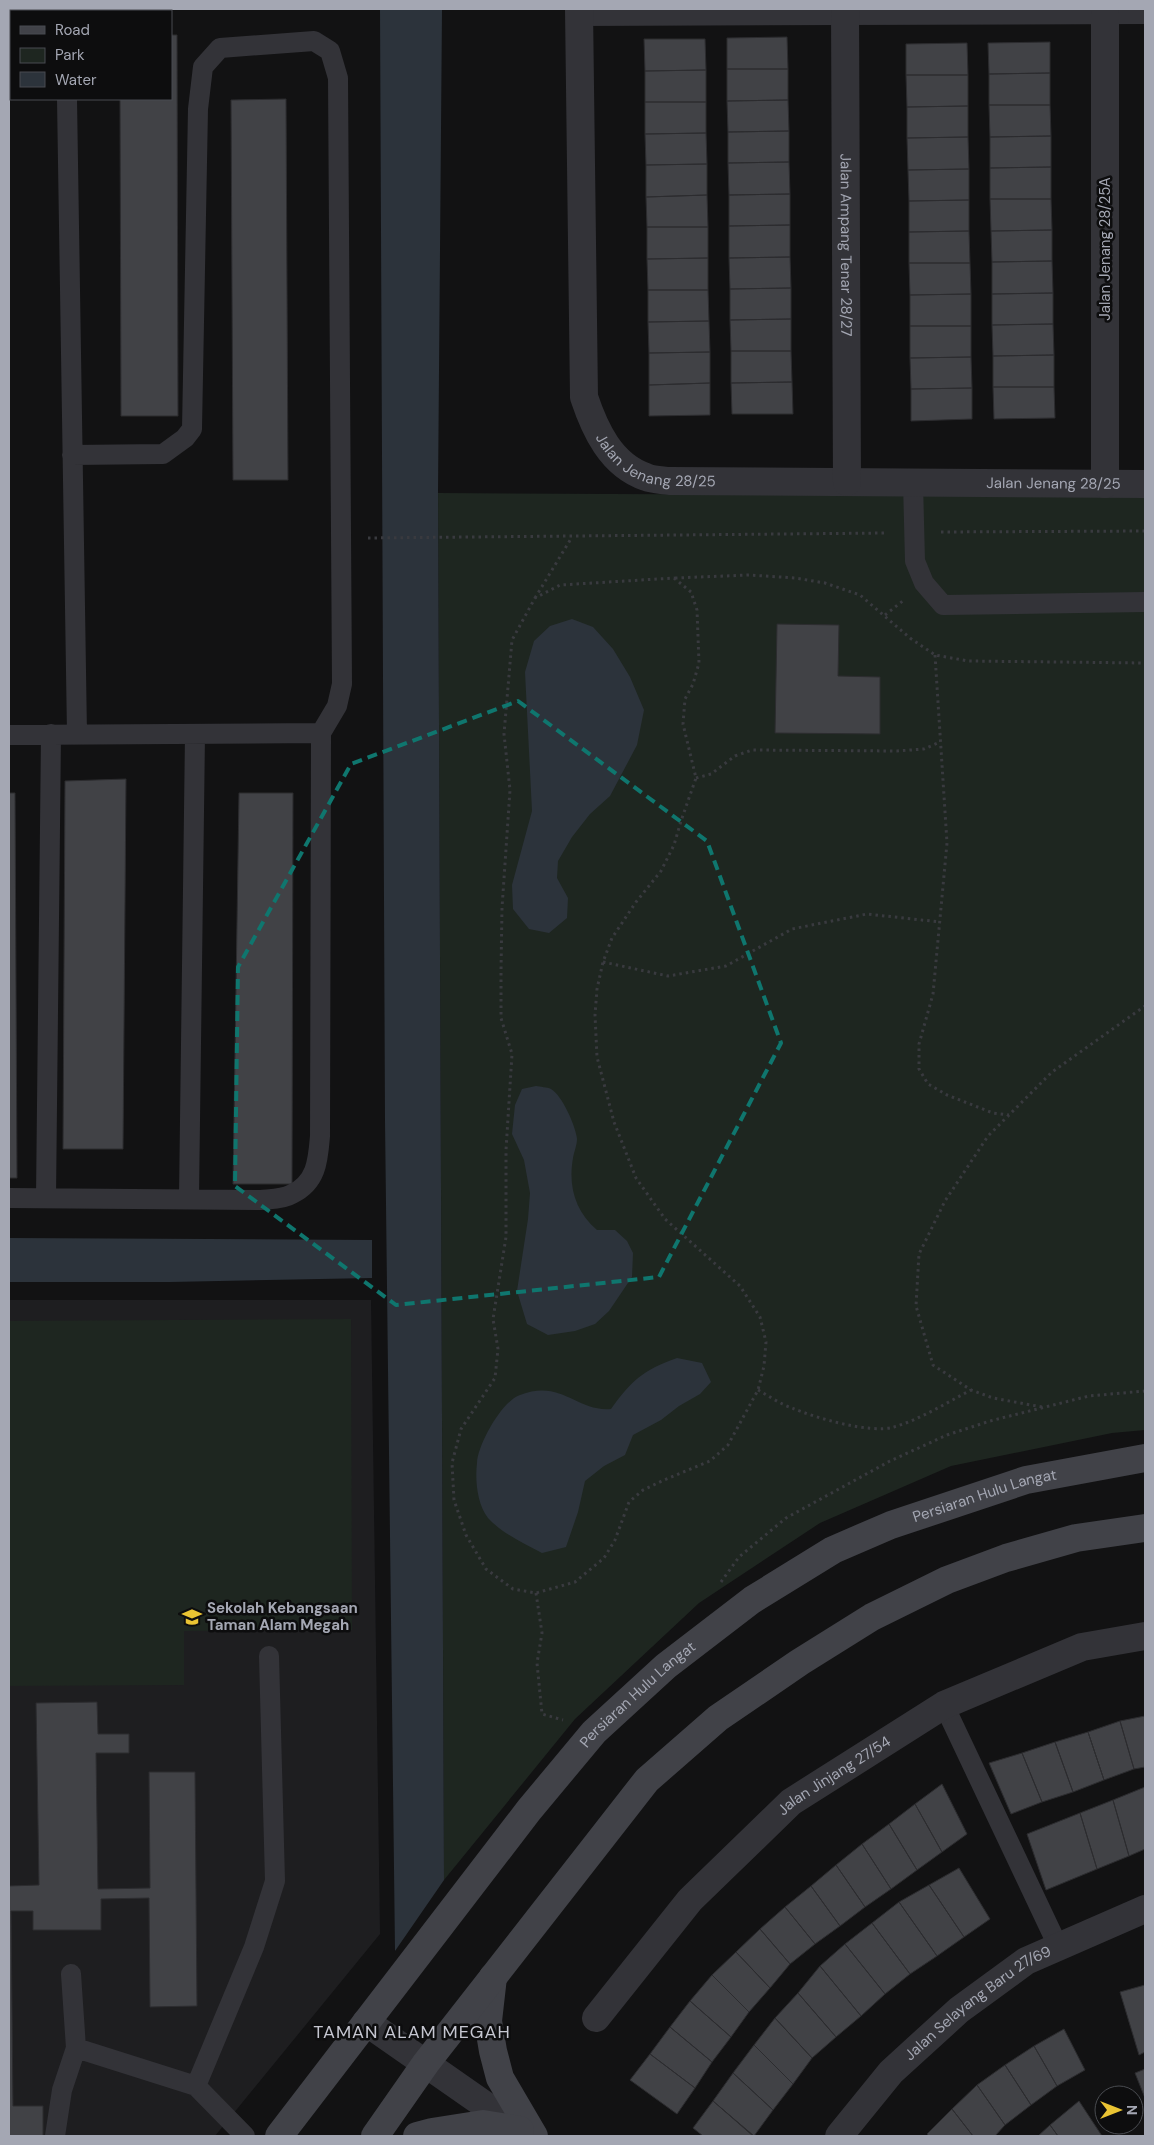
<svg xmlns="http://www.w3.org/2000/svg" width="1154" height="2145" viewBox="0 0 1154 2145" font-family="'DM Sans',sans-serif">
	<rect width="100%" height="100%" fill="#121213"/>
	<!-- built -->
	<path fill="#1e1e20" d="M9,1300H371L380,1934L215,2136H9Z"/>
	<!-- green -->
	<path fill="#1e2620" d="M438,493L1145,497V1430L1112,1433L951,1466L820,1523L699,1603L575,1719L444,1880Z
		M351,1319L352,1630L184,1631V1685L9,1686V1321Z"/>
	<!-- water -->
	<path fill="#2c333b" d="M380,9H442L438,493L444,1880L395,1951L385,1121Z
		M572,619L593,627L613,649L630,677L644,710L637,745L610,796L590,814L572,837L558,861L557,878L568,898L567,918L549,933L529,929L513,909L512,885L532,811L525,672L534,641L550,626Z
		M536,1086C540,1087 547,1087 551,1089C562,1095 576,1127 577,1139C577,1145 574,1152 573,1158C568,1186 575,1211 597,1230H615L627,1241L633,1253L632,1277L609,1311L595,1324L575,1331L548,1335L527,1324L517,1291L528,1219L530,1193L524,1160L512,1134L515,1105L522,1089Z
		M9,1238L372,1240V1278L170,1282H9Z
		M677,1358L702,1363L711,1382L700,1394L679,1406L661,1420L633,1435L625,1455L604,1466L585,1481L578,1512L566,1547L542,1553C523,1543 503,1534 488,1518C477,1504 475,1480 477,1463C478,1444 502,1401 520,1395C562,1379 576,1412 611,1409C631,1381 643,1370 677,1358Z"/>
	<!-- building -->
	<path fill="#414246" stroke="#2c2c2f" d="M171,35H177L178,416H121L120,99H171Z
		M787,37L788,69H727V38Z
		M644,39H705L706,70L645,71Z
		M1050,42V73L989,74L988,43Z
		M967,43L968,75H906V44Z
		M727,69H788V100L727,101Z
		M706,70V102H645V71Z
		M1050,73V105H989V74Z
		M906,75H968V106L907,107Z
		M286,99L288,480H233L231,100Z
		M788,100L789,131L728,132L727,101Z
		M645,102H706V133L645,134Z
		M989,105H1050L1051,136L990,137Z
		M968,106V137L907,138V107Z
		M789,131V162L728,163V132Z
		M706,133L707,164L646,165L645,134Z
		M1051,136V167L990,168V137Z
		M968,137L969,169L908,170L907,138Z
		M789,162L790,194L729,195L728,163Z
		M707,164V195L646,197V165Z
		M1051,167V199H990V168Z
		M969,169V200L909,201L908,170Z
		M790,194V225L729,226V195Z
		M707,195L708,227H647L646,197Z
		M990,199H1051L1052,230L991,231Z
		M969,200V231L909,232V201Z
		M790,225V257L729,258V226Z
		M647,227H708V258L647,259Z
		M1052,230V261L992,262L991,231Z
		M969,231L970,263H909V232Z
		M790,257L791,288L730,289L729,258Z
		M708,258V290H648L647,259Z
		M1052,261L1053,293L992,294V262Z
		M909,263H970L971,294L910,295Z
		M791,288V319L730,320V289Z
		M648,290H708L709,321L648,322Z
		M1053,293V324L992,325V294Z
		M971,294V326H910V295Z
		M791,319V351H731L730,320Z
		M709,321L710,352L649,353L648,322Z
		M1053,324L1054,355L993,356L992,325Z
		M910,326H971V357L910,358Z
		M731,351H791L792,382L731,383Z
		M710,352V383L649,385V353Z
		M1054,355V387H993V356Z
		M971,357L972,388L911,389L910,358Z
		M792,382L793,414H732L731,383Z
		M710,383V415L649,416V385Z
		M993,387H1054L1055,418L994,419Z
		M972,388V419L911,421V389Z
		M777,624L839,625L838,676L880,677V734L775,733Z
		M126,779L123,1149H63L65,781Z
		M9,793H15L17,1178H9Z
		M239,793H293L292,1184H233Z
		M97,1702L98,1734H129V1753H96L98,1889L150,1888L149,1772H195L197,2006L150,2007L149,1898L101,1899V1930H33V1911H11L13,2106H43V2136H9V1886L39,1885L36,1703Z
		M1145,1716V1767L1134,1769L1120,1721Z
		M1120,1721L1134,1769L1104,1780L1088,1732Z
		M1088,1732L1104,1780L1073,1792L1055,1742Z
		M1055,1742L1073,1792L1042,1802L1022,1753Z
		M1022,1753L1042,1802L1011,1814L989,1763Z
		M942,1784L967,1834L942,1852L915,1804Z
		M1145,1787V1849L1129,1856L1113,1800Z
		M1113,1800L1129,1856L1097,1869L1080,1813Z
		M915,1804L942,1852L917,1870L889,1824Z
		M1080,1813L1097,1869L1046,1890L1027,1834Z
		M889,1824L917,1870L891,1889L862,1844Z
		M862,1844L891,1889L865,1907L836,1865Z
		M836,1865L865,1907L840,1926L811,1886Z
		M959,1868L990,1919L964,1937L929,1885Z
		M929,1885L964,1937L937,1956L899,1902Z
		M811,1886L840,1926L815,1944L785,1907Z
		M899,1902L937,1956L910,1974L872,1923Z
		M785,1907L815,1944L790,1964L760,1929Z
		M872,1923L910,1974L885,1994L845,1944Z
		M760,1929L790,1964L770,1988L736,1952Z
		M845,1944L885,1994L861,2016L820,1966Z
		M736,1952L770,1988L749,2012L712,1975Z
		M820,1966L861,2016L836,2037L798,1993Z
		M712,1975L749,2012L731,2037L690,2001Z
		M1145,1985V2052L1139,2055L1120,1992Z
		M798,1993L836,2037L812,2058L775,2018Z
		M690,2001L731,2037L712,2062L670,2027Z
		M775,2018L812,2058L793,2084L754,2045Z
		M670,2027L712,2062L695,2088L650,2054Z
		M1064,2029L1085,2070L1057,2086L1034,2046Z
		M754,2045L793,2084L773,2110L733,2073Z
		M1034,2046L1057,2086L1031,2105L1005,2065Z
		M650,2054L695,2088L677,2114L630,2080Z
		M1005,2065L1031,2105L1005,2125L977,2085Z
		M1145,2069V2098L1135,2073Z
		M733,2073L773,2110L754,2136L713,2101Z
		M977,2085L1005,2125L995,2136H973L952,2109Z
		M713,2101L753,2136H703L693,2128Z
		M1079,2101L1102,2136H1058L1050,2125Z
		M952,2109L973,2136H929L927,2134Z
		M1050,2125L1058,2136H1038Z"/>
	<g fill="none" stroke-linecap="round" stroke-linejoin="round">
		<!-- path -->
		<path stroke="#393a3f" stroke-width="3" stroke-dasharray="2.5 4" stroke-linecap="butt" d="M941,532L1145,531
			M368,538L887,533
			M674,578L691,592L697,610L699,663L693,684L685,699L683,724L696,778L681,821L674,845L661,871L636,902L612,938L603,962L597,989L595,1015L597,1057L614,1122L636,1178L665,1219L740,1286L760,1317L766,1342L764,1366L758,1390L728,1445L710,1461L664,1480L643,1490L629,1502L615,1540L604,1558L575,1582L536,1593L513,1589L486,1569L466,1535L454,1500L452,1463L461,1429L495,1378L498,1349L493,1319L506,1237V1150L512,1054L501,1018V971L502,908L510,790L504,734L512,640L535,598L560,585Z
			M675,578L749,575L795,578L825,583L860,595L910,638L935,655L968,661L1145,663
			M535,598L572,537
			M885,615L904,600
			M935,655L947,843L933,994L919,1044V1069L928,1084L947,1095L993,1113L1009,1115
			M696,778L711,774L735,756L752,750L897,751L924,749L940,742
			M603,962L668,976L726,966L792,929L867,914L940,922
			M758,1390C769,1396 780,1404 792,1408C816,1418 870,1434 894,1427C921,1419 946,1403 971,1390
			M1042,1407L993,1398L971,1390L933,1365L916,1306L919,1254L945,1201L988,1136L1052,1072L1145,1006
			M721,1582L739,1557L786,1518L890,1461L947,1435L990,1421L1089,1396L1145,1391
			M536,1593L542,1633L537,1663L542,1714L563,1720"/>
		<!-- lane -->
		<path stroke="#333338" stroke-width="20" d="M66,9V11
			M579,16L1145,14
			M67,99L77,734
			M913,482L915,561L924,583L943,605L1145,602
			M9,735L321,733L337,706L342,684L338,78L330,51L314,41L220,48L203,67L198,109L192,429L185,438L163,454L72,455
			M9,1198L261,1200C270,1199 284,1199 292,1194C317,1182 318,1160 320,1136L321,733
			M46,1198L51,734
			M189,1198L195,734
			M944,1705L1058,1946
			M71,1974L76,2048L196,2086L245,2136
			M196,2086L254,1947L275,1881L269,1656
			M55,2136L62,2090L76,2048"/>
		<!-- street -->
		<g stroke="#333338" stroke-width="28">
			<path id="s1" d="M579,9L584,397C595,430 611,465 646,477C653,480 662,480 669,481L1145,484"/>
			<path id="s2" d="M845,9L847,482"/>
			<path d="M1105,14V484"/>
			<path id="s3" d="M596,2018L690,1900L791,1802L944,1705L1082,1647L1145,1636"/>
			<path d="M366,2022L525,2133"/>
			<path id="s4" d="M839,2136L891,2072L959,2010L1026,1961L1145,1909"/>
		</g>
		<!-- secondary -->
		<g stroke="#414248" stroke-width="28">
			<path d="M493,1977L488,2021L493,2051L500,2078L534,2136"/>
			<path id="s5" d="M279,2136L529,1810L594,1732L666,1666L752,1600L833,1550L891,1525L1026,1480L1145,1458"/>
			<path d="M375,2136L426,2063L647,1780L718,1718L800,1662L872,1617L947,1580L1006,1558L1076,1538L1145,1528"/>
			<path d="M417,2136L432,2132L483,2124L520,2130"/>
		</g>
	</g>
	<!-- marked area -->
	<path fill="none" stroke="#0f766e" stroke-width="4" stroke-dasharray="10 6" stroke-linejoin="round" d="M518,701L707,841L781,1043L659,1277L396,1305L235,1186L238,967L351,764Z"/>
	<!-- icons -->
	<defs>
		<symbol id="school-bare" viewBox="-9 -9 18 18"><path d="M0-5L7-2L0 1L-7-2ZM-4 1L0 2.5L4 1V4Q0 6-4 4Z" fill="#eac433" stroke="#0d0d0e" stroke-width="2.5" paint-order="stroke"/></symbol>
	</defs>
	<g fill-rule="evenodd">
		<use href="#school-bare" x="178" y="1603" width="28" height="28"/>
	</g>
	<g text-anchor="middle" stroke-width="5" stroke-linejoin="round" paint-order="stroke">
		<!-- street labels -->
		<g font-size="15" fill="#a4a7b3" stroke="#0d0d0e">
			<text dy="5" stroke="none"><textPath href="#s2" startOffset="236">Jalan Ampang Tenar 28/27</textPath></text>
			<text transform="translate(1105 249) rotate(-90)" y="5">Jalan Jenang 28/25A</text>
			<text dy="5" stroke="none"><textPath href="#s1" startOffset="496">Jalan Jenang 28/25</textPath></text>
			<text dy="5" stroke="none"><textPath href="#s1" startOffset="901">Jalan Jenang 28/25</textPath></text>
			<text dy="5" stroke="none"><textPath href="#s5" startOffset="975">Persiaran Hulu Langat</textPath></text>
			<text dy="5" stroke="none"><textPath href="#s5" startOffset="570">Persiaran Hulu Langat</textPath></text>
			<text dy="5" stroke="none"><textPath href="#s3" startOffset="342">Jalan Jinjang 27/54</textPath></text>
			<text dy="5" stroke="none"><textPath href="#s4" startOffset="194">Jalan Selayang Baru 27/69</textPath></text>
		</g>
		<!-- poi labels -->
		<g font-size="15" font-weight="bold" fill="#a4a7b3" stroke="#0d0d0e" text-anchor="start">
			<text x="207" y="1613">Sekolah Kebangsaan<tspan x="207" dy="17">Taman Alam Megah</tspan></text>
		</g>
		<!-- quarter labels -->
		<g font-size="18" letter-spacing="1" fill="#c5c6d0" stroke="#0d0d0e">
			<text x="412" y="2038">TAMAN ALAM MEGAH</text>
		</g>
	</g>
	<!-- border -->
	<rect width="1154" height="2145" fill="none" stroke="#a4a7b3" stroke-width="20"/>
	<!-- legend -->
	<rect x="10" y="10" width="162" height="90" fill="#0d0d0e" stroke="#494b50"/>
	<rect x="20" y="26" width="25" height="8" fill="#414248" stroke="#494b50"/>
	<text x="55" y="35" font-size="15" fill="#a4a7b3">Road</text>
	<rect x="20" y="48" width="25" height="15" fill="#1e2620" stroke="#494b50"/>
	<text x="55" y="60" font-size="15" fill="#a4a7b3">Park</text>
	<rect x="20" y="72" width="25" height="15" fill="#2c333b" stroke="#494b50"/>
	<text x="55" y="85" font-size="15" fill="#a4a7b3">Water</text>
	<!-- north arrow -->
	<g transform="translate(1119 2110) rotate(90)"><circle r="24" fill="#0d0d0e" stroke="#494b50"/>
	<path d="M0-4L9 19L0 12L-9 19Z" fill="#eac433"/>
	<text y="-8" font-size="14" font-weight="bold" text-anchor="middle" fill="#a4a7b3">N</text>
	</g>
</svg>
